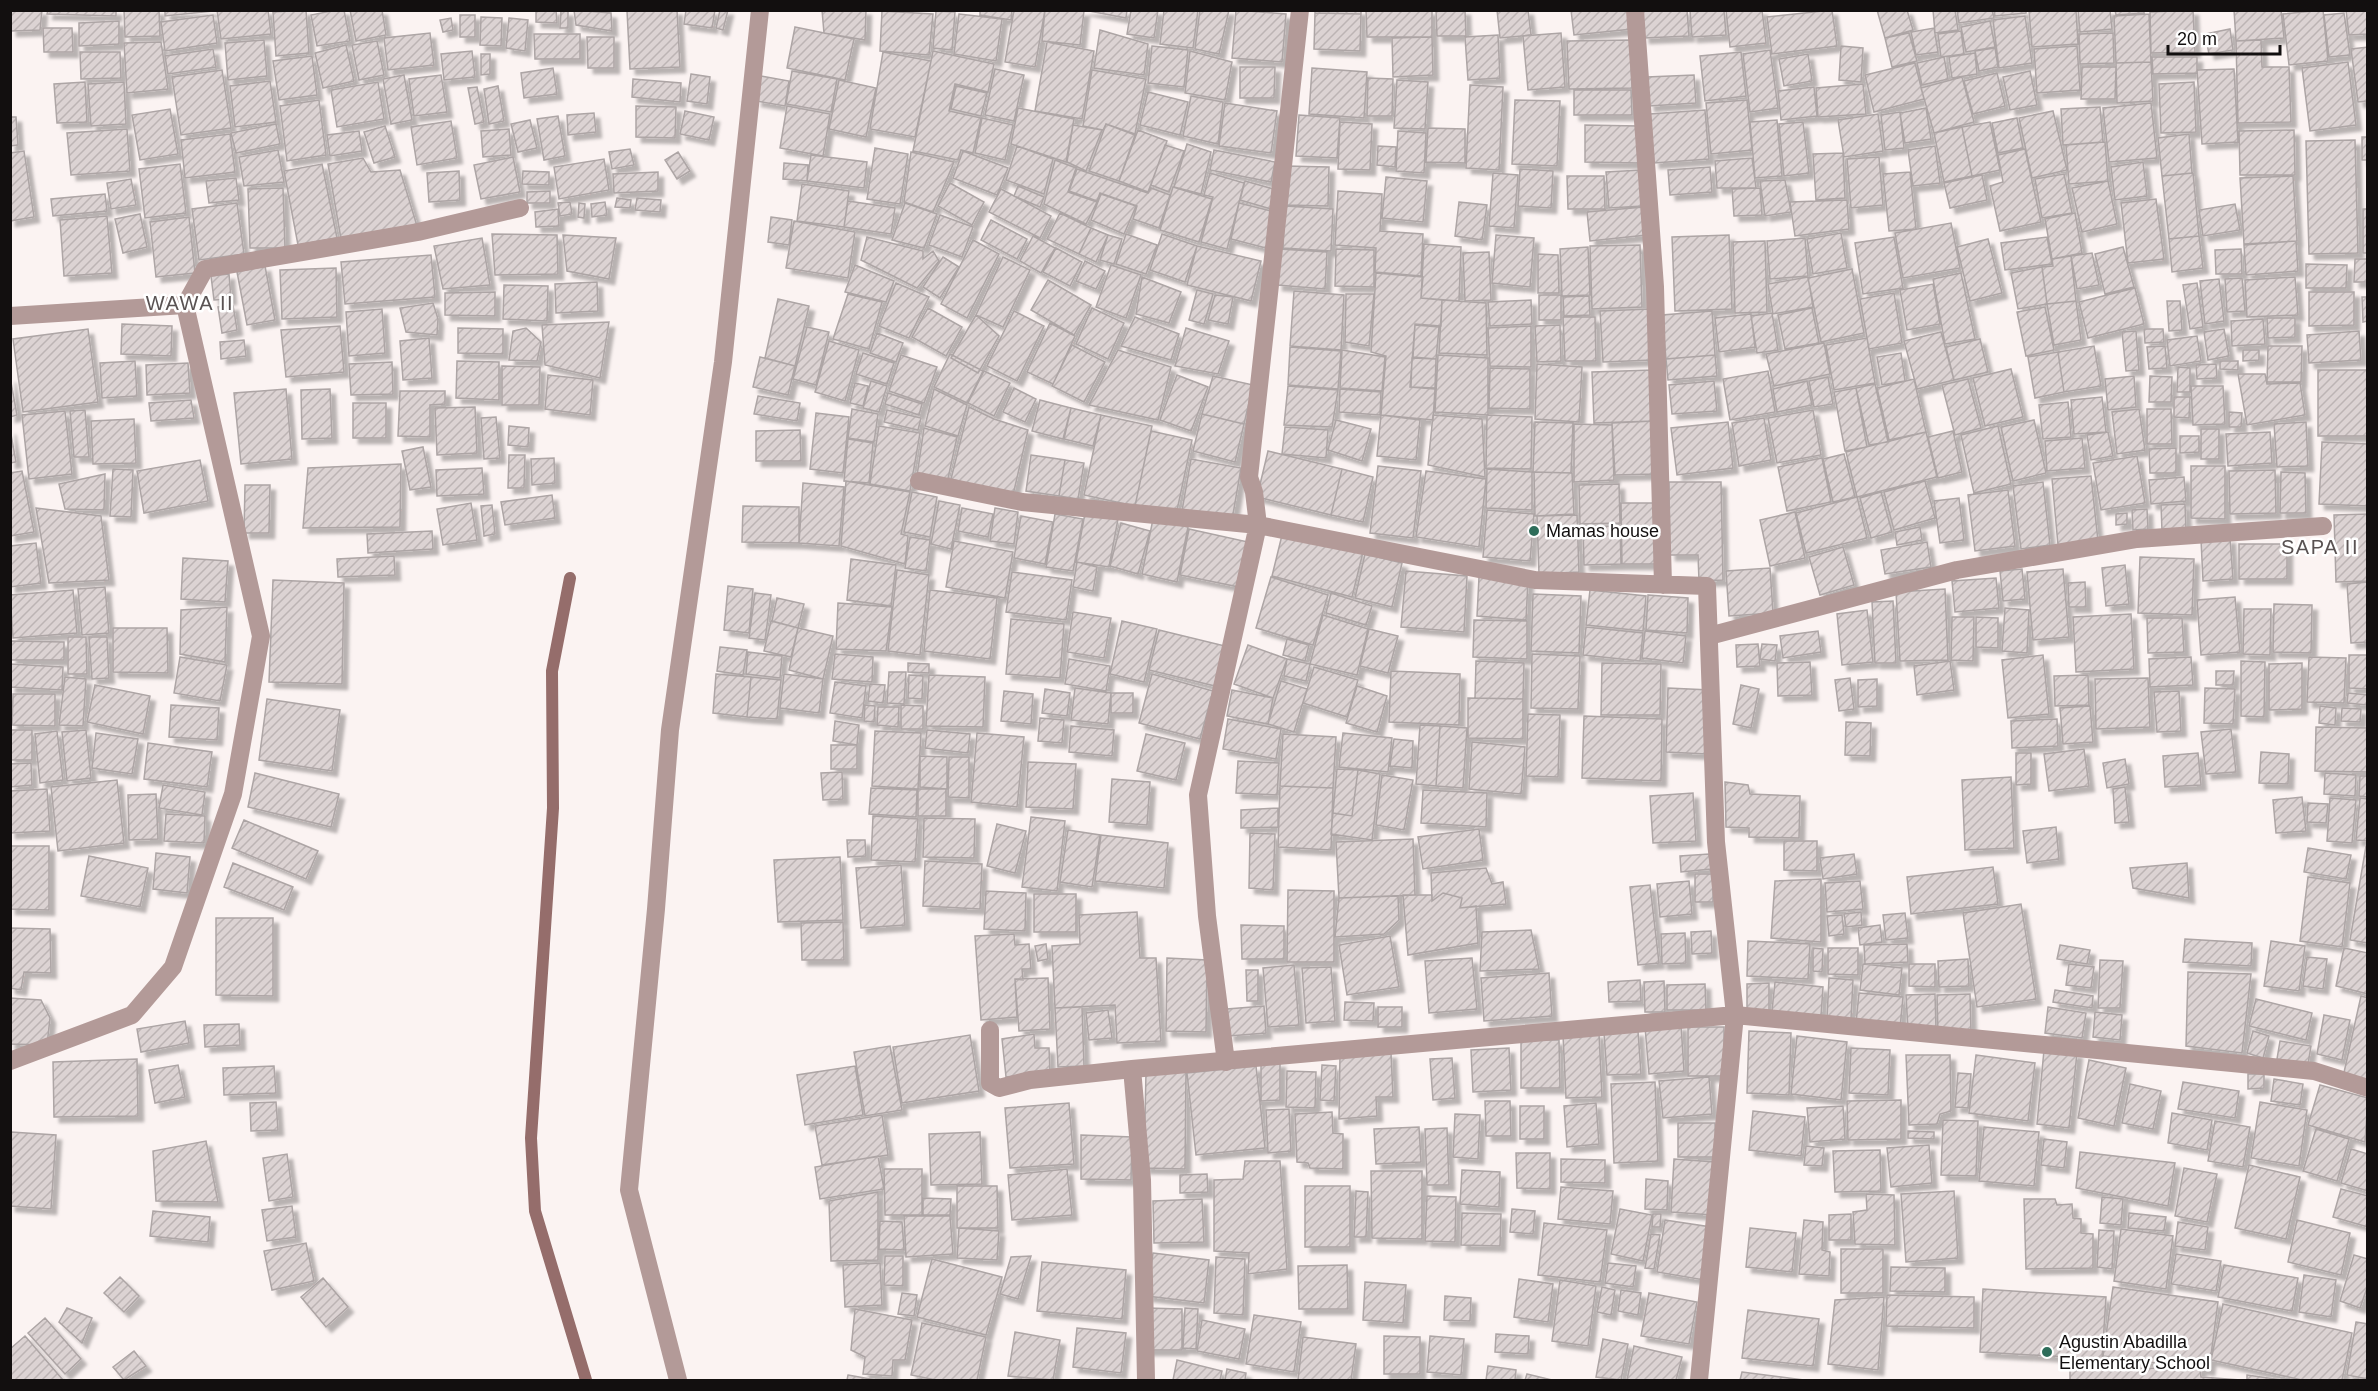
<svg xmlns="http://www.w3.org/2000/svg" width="2378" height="1391" viewBox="0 0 2378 1391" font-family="Helvetica,sans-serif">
	<defs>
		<pattern id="building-hatch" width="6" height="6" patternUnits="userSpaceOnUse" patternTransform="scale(1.5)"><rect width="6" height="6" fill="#dcd3d3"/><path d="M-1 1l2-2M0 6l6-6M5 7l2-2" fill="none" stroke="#bcb4b4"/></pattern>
		<filter id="shadow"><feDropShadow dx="5.5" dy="5.5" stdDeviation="1.5" flood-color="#0004"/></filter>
	</defs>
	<rect width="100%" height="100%" fill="#fbf3f2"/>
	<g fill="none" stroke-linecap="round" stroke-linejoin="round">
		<!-- stream -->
		<path stroke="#956d6b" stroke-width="12" d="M570,578L552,671L553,808L531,1138L535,1211L586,1380"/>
	</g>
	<!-- building -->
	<path fill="url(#building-hatch)" stroke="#ada5a5" stroke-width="1.5" filter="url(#shadow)" d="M11,10H42L40,30L11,31Z
		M48,10H116V16L47,14Z
		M124,10H159L160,36L125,37Z
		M165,10H213V11L165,16Z
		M217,10H268L271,34L221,39Z
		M306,10L309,53L276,56L273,12Z
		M336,10H344L350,41L317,46L311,15Z
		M350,10H382L386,35L356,41Z
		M536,10H556L557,23L536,22Z
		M574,10L611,13L612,31L576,25Z
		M677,10L680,67L630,69L627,11Z
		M686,10H715L712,28L684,24Z
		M720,10H728L723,30L716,28Z
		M822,10H866L865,40L824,33Z
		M980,10H1012L1011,20L980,15Z
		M1014,10H1045L1035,67L1005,62Z
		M1045,10L1084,11L1080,45L1042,41Z
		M1084,10H1127L1126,18Z
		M1131,10H1158L1154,38L1127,34Z
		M1164,10H1198L1193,48L1160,44Z
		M1200,10H1229L1219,54L1195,49Z
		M1236,10L1286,14L1282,62L1232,58Z
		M1315,10H1361V14L1315,13Z
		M1366,10H1432V37H1367Z
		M1436,10H1465L1466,36H1437Z
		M1497,10H1528L1531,35L1500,38Z
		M1571,10H1630L1632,29L1574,35Z
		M1642,10H1687L1689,36L1644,38Z
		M1690,10H1724L1726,35L1692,37Z
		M1726,10H1762L1766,43L1730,47Z
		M1832,10L1837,46L1772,54L1767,17Z
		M1877,10H1907L1913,30L1885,38Z
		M1933,10H1955L1958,30L1935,33Z
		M1957,10H1992L1994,18L1959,23Z
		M1994,10H2026V13L1995,16Z
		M2029,10H2076L2078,44L2032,47Z
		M2078,10H2110L2112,29L2080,32Z
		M2115,10H2144V13L2116,15Z
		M2193,10L2195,52L2151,53L2150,12Z
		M2234,10H2281L2284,38L2236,41Z
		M2323,10L2328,61L2289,65L2283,14Z
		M2346,10H2368V34L2349,35Z
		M561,11H568V28H560Z
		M882,11L933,14L929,55L880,51Z
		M936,11L955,12L952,50L933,48Z
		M1315,13L1361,14L1360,51L1314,49Z
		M2344,13L2350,55L2329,57L2324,15Z
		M959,14L1002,19L996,61L954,54Z
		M2149,14L2151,62L2116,63L2114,16Z
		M213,15L217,43L165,51L161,22Z
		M460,15H475V37H460Z
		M2025,16L2032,63L1999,68L1993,20Z
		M481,17L502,18L501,46L480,45Z
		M451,18L453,30L443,32L440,20Z
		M509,18L528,20L525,51L506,48Z
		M119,21V44L79,46V23Z
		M1990,21L1995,47L1966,52L1961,27Z
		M795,27L854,39L845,80L787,68Z
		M43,28H72L73,52H44Z
		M1934,28L1938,52L1916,55L1911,32Z
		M2230,29L2233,50L2209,54L2205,34Z
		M1100,30L1148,44L1144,75L1094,68Z
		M1961,31L1964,54L1941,57L1938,34Z
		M430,33L434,65L388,70L384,38Z
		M1561,33L1565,87L1528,90L1523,36Z
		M1909,33L1917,61L1892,67L1885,38Z
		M2113,33L2114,63L2080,64L2079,34Z
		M534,34H580V59H535Z
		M1498,35L1500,78L1468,80L1465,37Z
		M587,37H614V68H588Z
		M1432,37L1433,75L1393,77L1392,38Z
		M264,40L267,76L228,80L225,43Z
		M1630,40L1632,88L1569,89L1567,41Z
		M2261,40L2262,67H2289L2291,122L2238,123L2236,41Z
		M377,41L384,75L359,80L352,45Z
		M161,42L168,89L127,93L124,43Z
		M1047,42L1094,51L1082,119L1035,111Z
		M346,45L354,81L323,88L315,53Z
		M1152,46L1188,50L1184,87L1148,83Z
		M1841,46L1863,48L1861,82L1839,80Z
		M2077,46L2080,90L2037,93L2034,49Z
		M2368,47V101L2358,102L2351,49Z
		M1995,48L1998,67L1979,71L1975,51Z
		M213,49L216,67L168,74L165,56Z
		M1770,50L1778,108L1750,112L1743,54Z
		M472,51L475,77L444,80L441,54Z
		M933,51L994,64L988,92L955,84L949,111L981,118L973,153L961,150L958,160L913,151Z
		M1190,51L1232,62L1225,100L1185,93Z
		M80,52H120L121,78L81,79Z
		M883,52L931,61L915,137L870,129Z
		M1741,52L1746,96L1705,101L1700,56Z
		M1975,53L1977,74L1952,78L1949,57Z
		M481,54H490V74L481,75Z
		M1808,54L1812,81L1784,86L1779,59Z
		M312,56L317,95L279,100L273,61Z
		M1944,57L1948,79L1922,85L1917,63Z
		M2152,57H2197V73L2153,74Z
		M2151,62L2153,101L2117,103L2116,63Z
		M2348,62L2356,125L2310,131L2302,68Z
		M1915,63L1924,99L1874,112L1865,75Z
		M1240,67H1275L1274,98H1240Z
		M2082,67H2116L2115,99H2081Z
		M553,68L557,94L524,98L521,73Z
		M1312,68L1367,72L1364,118L1309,114Z
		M995,69L1024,75L1014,121L985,115Z
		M2234,69L2238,142L2202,144L2197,70Z
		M222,70L231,128L181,135L172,77Z
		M1092,70L1146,79L1135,134L1106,124L1103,130L1083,126Z
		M792,71L837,79L831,112L786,104Z
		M2030,71L2037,105L2010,110L2003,77Z
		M1997,73L2005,106L1973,114L1964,81Z
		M691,74L710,77L707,104L687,101Z
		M404,75L412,120L391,124L383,79Z
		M441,75L447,112L414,116L409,79Z
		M1694,75L1696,103L1649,106L1647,77Z
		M761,76L789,81L785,106L756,101Z
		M1962,77L1974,122L1934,133L1921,88Z
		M1368,78L1393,79L1392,116H1367Z
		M633,79L681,83L680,102L632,97Z
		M839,80L876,88L866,137L829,129Z
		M1397,80L1428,82L1425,129L1394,128Z
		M270,81L276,122L235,127L230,86Z
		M85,82L87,122L57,123L54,84Z
		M124,82L126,124L91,126L88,84Z
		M378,82L384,119L337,127L331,90Z
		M2194,82L2196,132L2161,133L2159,84Z
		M1863,84L1866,114L1818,117L1816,88Z
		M1470,85L1503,87L1499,170L1466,168Z
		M498,86L504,121L489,124L484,89Z
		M956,86L987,93L981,116L951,109Z
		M477,87L484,122L475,124L468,88Z
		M1814,87L1817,116L1781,120L1778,91Z
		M1574,90H1631L1632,115H1574Z
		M1148,92L1188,102L1180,135L1140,125Z
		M1191,96L1223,102L1218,144L1183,136Z
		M319,100L326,155L287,161L280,106Z
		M1515,100L1560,101L1557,166L1512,164Z
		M1747,100L1752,150L1711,154L1706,103Z
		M1225,103L1277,111L1271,153L1219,146Z
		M2151,103L2157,158L2109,162L2103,108Z
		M636,106L676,107L675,138L636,137Z
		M787,106L830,114L823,156L780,148Z
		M2100,107L2103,142L2063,145L2061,109Z
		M1018,108L1074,119L1066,162L1011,144Z
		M1926,108L1931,139L1905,143L1900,113Z
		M170,109L178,154L140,160L132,115Z
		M1705,110L1709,159L1654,163L1650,114Z
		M685,111L714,117L709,140L680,134Z
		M2053,111L2067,170L2032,178L2019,118Z
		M1900,112L1904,148L1885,150L1881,115Z
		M594,113L596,132L568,135L567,115Z
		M1878,114L1883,151L1844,157L1838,120Z
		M1299,115L1340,118L1337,158L1296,156Z
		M558,116L565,156L544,160L537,119Z
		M10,117H16L18,145L10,146Z
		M982,118L1013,125L1005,160L975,153Z
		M2017,118L2023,148L1998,153L1992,123Z
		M530,120L537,148L518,152L511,124Z
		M1777,120L1782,176L1755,178L1750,122Z
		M451,121L457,158L417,165L411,127Z
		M1340,122L1372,124L1370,170L1338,169Z
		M1803,122L1809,173L1784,176L1779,124Z
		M1990,122L2000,170L1972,176L1962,127Z
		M276,124L280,144L236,153L231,133Z
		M1106,124L1135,135L1119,181L1089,171Z
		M1073,125L1102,130L1086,171L1067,162Z
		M1585,125L1638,126V163L1585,162Z
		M385,126L395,157L374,163L364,132Z
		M1962,127L1972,176L1944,182L1934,133Z
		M1428,128L1465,129V163L1426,162Z
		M127,129L130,171L71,175L67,133Z
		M509,129L511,155L483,157L481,131Z
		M1138,130L1167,141L1148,192L1119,181Z
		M2294,130L2295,175H2240L2239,131Z
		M359,131L362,151L330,156L327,135Z
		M1398,131L1426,133L1424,173L1396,171Z
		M230,134L235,172L185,178L181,140Z
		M2189,134L2192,173L2162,176L2158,138Z
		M2362,137H2368V160H2362Z
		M2355,140L2358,253L2309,254L2306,141Z
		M2105,142L2108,181L2069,184L2066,145Z
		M1187,144L1211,152L1201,194L1174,187Z
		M1165,145L1184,151L1169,192L1151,185Z
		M1017,146L1053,159L1044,194L1006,180Z
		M1378,146L1396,147L1395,167L1377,165Z
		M1935,146L1940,183L1913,186L1908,150Z
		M875,148L908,154L900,204L867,199Z
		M630,149L634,165L612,169L609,152Z
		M2025,149L2041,222L2000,231L1990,186L2003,182L1998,155Z
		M278,150L284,182L244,186L239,157Z
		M1214,150L1275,162L1271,182L1210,170Z
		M24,151L34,217L10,221V153Z
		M963,151L1008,168L997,195L953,178Z
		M678,152L690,171L677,179L665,160Z
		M911,152L954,162L933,212L904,202Z
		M1843,153L1845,198L1816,200L1813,154Z
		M811,155L867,162L864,188L807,181Z
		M513,157L520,192L481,199L474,165Z
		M1879,157L1883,205L1851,208L1847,159Z
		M363,158L371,172L400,170L417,226L341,239L328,164Z
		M1752,158L1756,188H1717L1715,161Z
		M604,159L609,190L559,199L554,167Z
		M1055,160L1076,168L1068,192L1097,202L1086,224L1044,204Z
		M2143,162L2147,196L2115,200L2111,167Z
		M784,163L808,165L807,181L783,179Z
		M180,164L186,213L145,218L139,169Z
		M322,164L337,238L298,245L284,171Z
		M1286,166L1329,167L1328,206L1286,205Z
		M1710,167L1712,192L1670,195L1668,170Z
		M1077,169L1148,193L1151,188L1170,195L1159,228L1133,219L1137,206L1100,193L1097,201L1069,191Z
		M1520,169L1553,171L1551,208L1518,206Z
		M1641,170L1643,206L1609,208L1606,172Z
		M459,171L460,200L429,202L427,173Z
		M523,171L549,172V185L522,184Z
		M658,172V191L614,193L613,174Z
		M1910,172L1916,229L1889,231L1883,174Z
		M1210,173L1244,183L1227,249L1201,242L1213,197L1204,195Z
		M1493,173L1518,175L1514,228L1489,226Z
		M2193,173L2199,236L2169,239L2162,176Z
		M2064,174L2072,213L2042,218L2035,179Z
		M1982,175L1987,200L1950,208L1944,183Z
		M1567,176H1604L1605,209H1568Z
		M2293,176L2297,241L2244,244L2240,178Z
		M1386,177L1427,181L1423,222L1382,218Z
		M236,178L239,200L209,203L206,181Z
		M131,179L136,205L111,209L107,183Z
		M1785,180L1791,212L1765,216L1760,181Z
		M1245,181L1277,190L1271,209L1240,200Z
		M2108,181L2117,224L2082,232L2072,188Z
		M950,183L984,202L972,225L938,206Z
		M802,184L849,191L844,227L797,221Z
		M1018,186L1044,197L1040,207L1014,196Z
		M1173,187L1212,199L1199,242L1160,230Z
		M283,188L285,248H250L248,189Z
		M1760,188L1762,215L1734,216L1732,189Z
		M1001,189L1051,216L1040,238L989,212Z
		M550,191V203H527V192Z
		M1338,191L1382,194L1380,231L1423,234L1421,276L1375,272L1376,248L1335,245Z
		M105,194L107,211L53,216L51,199Z
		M1101,194L1136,206L1124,234L1091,220Z
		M617,198L631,200L630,208L615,207Z
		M637,198L661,200L660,212L635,210Z
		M2156,199L2164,259L2128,263L2121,203Z
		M1847,200L1849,229L1795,236L1790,202Z
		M848,201L895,208L891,234L844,227Z
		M570,202L572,214L560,216L558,203Z
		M605,202L607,215L592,217L591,204Z
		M1459,202L1487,205L1482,240L1455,236Z
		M237,203L244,254L199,260L192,209Z
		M579,203L585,204L584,218L578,217Z
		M905,203L937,214L924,248L892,240Z
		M1239,203L1275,212L1266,248L1231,239Z
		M2235,204L2240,230L2203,236L2199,210Z
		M1285,206L1333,209L1331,251L1283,248Z
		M1644,207L1647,235L1590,241L1587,212Z
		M558,209L559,226L536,227L535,212Z
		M2363,209H2368V253H2363Z
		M1060,213L1091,228L1079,254L1047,239Z
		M2075,213L2082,253L2052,259L2045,219Z
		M140,214L147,247L123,253L115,219Z
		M940,215L973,227L962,257L929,245Z
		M107,216L112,273L64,276L60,220Z
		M189,217L195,273L156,277L150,222Z
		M771,217L792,220L789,245L768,242Z
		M991,220L1027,239L1017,259L981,240Z
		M794,221L855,232L848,278L786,268Z
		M1951,223L1960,268L1903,278L1895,233Z
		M1091,228L1108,235L1096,262L1079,254Z
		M1841,233L1847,268L1813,274L1807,239Z
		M492,234L557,235L558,274L495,275Z
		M1126,234L1157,245L1146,274L1116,264Z
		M1162,234L1197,246L1185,282L1150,270Z
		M563,235L616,238L609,279L567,271Z
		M1108,235L1122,239L1114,264L1100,260Z
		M1496,235L1534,238L1530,287L1492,283Z
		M1729,235L1732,309L1675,311L1672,237Z
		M1033,236L1055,248L1041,273L1020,261Z
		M2199,236L2203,268L2172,272L2169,239Z
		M867,237L923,251V259L933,251L939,261L917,288L861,260Z
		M1894,237L1903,288L1863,294L1855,243Z
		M2047,237L2052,264L2005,270L2001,243Z
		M482,238L490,285L443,289L434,246Z
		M1805,238L1808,276L1770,279L1767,241Z
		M1988,239L2002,293L1970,301L1957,247Z
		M973,240L999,254L967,318L941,304Z
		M1765,241L1767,312L1735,313L1733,242Z
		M2296,241L2298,271L2246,275L2244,245Z
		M1424,244L1461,247L1459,301L1421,298Z
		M1640,245L1642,307L1592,309L1590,246Z
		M1197,246L1261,261L1251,301L1187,285Z
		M1588,247L1590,295L1562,296L1560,249Z
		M2123,247L2134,287L2105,294L2095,254Z
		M1056,248L1082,262L1070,286L1043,272Z
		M1279,249L1327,252L1325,289L1277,285Z
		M1336,249L1374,250V287L1335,286Z
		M2241,249L2242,274H2216L2215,250Z
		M1489,252L1491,300L1465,301L1463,253Z
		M2092,253L2099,285L2077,289L2071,256Z
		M1538,254L1558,255L1559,293H1538Z
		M431,255L435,297L345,304L341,262Z
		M2071,256L2076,301L2047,304L2042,267L2053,266L2052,259Z
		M943,257L959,267L940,298L923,287Z
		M1003,257L1030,270L1003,327L976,315Z
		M2355,259H2368V282H2354Z
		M1085,261L1105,271L1096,289L1076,281Z
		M2306,264L2347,265L2346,288H2306Z
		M855,265L894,281L886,302L845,292Z
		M1111,265L1141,275L1126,318L1096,307Z
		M265,266L275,320L247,325L237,272Z
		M2042,267L2047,304L2018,309L2011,273Z
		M336,268L337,317L282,319L280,270Z
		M1852,269L1864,333L1821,342L1808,278Z
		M1376,273L1423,277L1421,298L1442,300L1441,326L1415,324L1410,387L1435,389L1433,420L1381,415L1386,356L1371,352Z
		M1961,273L1975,339L1945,344L1933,279Z
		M229,274L231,299L214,300L211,276Z
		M1142,277L1181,292L1169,323L1136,314Z
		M1808,277L1813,307L1773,314L1768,284Z
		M2295,277L2298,315L2247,317L2245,280Z
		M2242,278L2245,311L2227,312L2225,279Z
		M2219,279L2224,321L2205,324L2200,281Z
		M1048,280L1091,305L1074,335L1031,310Z
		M597,282L598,311L556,313L555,284Z
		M896,283L929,297L909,338L879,326Z
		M2197,283L2203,327L2190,329L2183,285Z
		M1933,284L1940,324L1907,330L1900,290Z
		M504,285L548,286L547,321L503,319Z
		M2135,288L2144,324L2088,338L2079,302Z
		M1197,290L1213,294L1204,324L1189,320Z
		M1294,291L1344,295L1341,350L1290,346Z
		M495,292V316L445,315V293Z
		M2309,292H2354V325L2309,326Z
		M1894,293L1902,343L1869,349L1860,299Z
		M848,294L882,302L869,349L833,339Z
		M1346,294H1374L1369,346L1345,342Z
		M1215,295L1233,297L1228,324L1208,320Z
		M1539,295H1561V320H1539Z
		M1589,296L1590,315L1564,316L1563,297Z
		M2362,297H2368V321L2363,322Z
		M778,299L809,306L795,366L765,358Z
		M1442,300L1486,303L1487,355L1439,353Z
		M1531,300L1532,324L1490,326L1488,302Z
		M2076,301L2081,340L2054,345L2047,304Z
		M2167,301H2180L2182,330L2169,331Z
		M433,303L438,319L437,335L406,332L400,308Z
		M233,305L237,330L222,333L218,307Z
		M2045,307L2054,350L2026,356L2017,312Z
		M928,308L962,327L946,356L912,337Z
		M1092,308L1124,323L1108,359L1076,344Z
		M1812,308L1819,343L1785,349L1778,315Z
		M382,309L385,353L349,356L346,312Z
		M1651,309L1653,360L1603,362L1600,311Z
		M1014,311L1044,326L1017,381L987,366Z
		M1712,311L1715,355L1666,359L1662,315Z
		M1772,313L1778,350L1757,353L1751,316Z
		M1751,314L1755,347L1719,352L1715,318Z
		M976,315L999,336L978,373L951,358Z
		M1135,317L1179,334L1171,360L1121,346Z
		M1563,317H1595L1596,361H1565Z
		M2267,318H2295V337L2268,338Z
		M2263,319L2265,344L2232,346L2231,321Z
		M609,322L600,378L545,365L542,325Z
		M1050,323L1075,336L1053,384L1027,372Z
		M122,324L172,326L171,356L121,354Z
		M1415,325L1439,327L1436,359L1413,357Z
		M1560,325L1561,361L1537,362L1535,326Z
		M340,326L344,372L286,377L281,330Z
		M1531,326V367L1490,366L1488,328Z
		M807,327L829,332L816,385L793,379Z
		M458,328L503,329V354L458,353Z
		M526,328L541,342L537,361L509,360L513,331Z
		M1186,328L1229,341L1218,374L1175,366Z
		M88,329L98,402L23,412L13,339Z
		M2144,329H2163L2164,342L2145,343Z
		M2224,329L2229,356L2208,360L2204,332Z
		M2136,331L2139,370L2126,371L2122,332Z
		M2359,331L2361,360L2309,363L2307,335Z
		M1941,332L1954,380L1917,389L1904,341Z
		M877,333L903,343L896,362L870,353Z
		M2197,336L2201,361L2170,366L2167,340Z
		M429,338L432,378L403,380L400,341Z
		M1867,338L1875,383L1834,390L1826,345Z
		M1980,339L1988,372L1954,380L1946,347Z
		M244,340L246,356L221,359L220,342Z
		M829,341L859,350L845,401L815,392Z
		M1824,343L1830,374L1774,386L1766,354Z
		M1072,345L1105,362L1084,402L1052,386Z
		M2094,346L2101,386L2064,392L2058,352Z
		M2165,346L2167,368L2149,369L2147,347Z
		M2268,346H2302L2301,382H2267Z
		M1290,347L1341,351L1338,389L1288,385Z
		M1118,350L1171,367L1158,420L1089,405Z
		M1342,350L1385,357L1382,391L1340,388Z
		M2243,350H2259V360L2243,361Z
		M2058,352L2064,392L2035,398L2028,357Z
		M863,353L894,363L887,384L856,374Z
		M1901,353L1905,381L1882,385L1877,357Z
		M950,354L983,371L967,403L934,387Z
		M901,355L937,367L924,403L889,391Z
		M1438,355L1488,358V415L1435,412Z
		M1715,355L1717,376L1668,380L1666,359Z
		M760,357L795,366L788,395L753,387Z
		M1412,358L1436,359L1435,388L1411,387Z
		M135,361L137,396L102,398L100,363Z
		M457,361L499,362V400L456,398Z
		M2220,361H2238V370L2220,369Z
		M392,362L393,394L351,395L349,364Z
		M188,363L190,393L147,395L146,365Z
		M1537,364L1582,367L1579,422L1535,419Z
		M2216,364L2217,378L2197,379L2196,365Z
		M502,366L540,367L539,405H502Z
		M2178,367L2190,368V392H2177Z
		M1490,368L1530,369V409L1489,408Z
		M2011,369L2023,417L1985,426L1973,378Z
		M1652,370L1654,421L1594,423L1592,372Z
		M2318,370H2368V436H2318Z
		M984,371L1010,383L994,416L968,403Z
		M1768,371L1775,412L1730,420L1723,379Z
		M2238,374H2265L2267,384L2300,383L2305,415L2247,425Z
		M548,375L593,380L590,415L545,409Z
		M1177,375L1208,387L1191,431L1160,420Z
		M1213,376L1253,385L1244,424L1202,414Z
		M2134,376L2136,407L2108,410L2105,379Z
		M2150,376L2172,377L2171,402H2149Z
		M10,377L17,415L10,417Z
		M1828,377L1833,404L1814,407L1809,381Z
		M1914,379L1926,432L1889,440L1877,388Z
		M1968,379L1981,428L1955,435L1942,385Z
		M871,381L887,386L879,412L863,408Z
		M1714,381L1717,411L1672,414L1669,385Z
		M1807,381L1812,405L1777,412L1773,389Z
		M855,383L868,386L863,406L850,403Z
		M1875,384L1888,442L1869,445L1856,388Z
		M1288,386L1338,390L1332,427L1284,425Z
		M2191,386H2223L2225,424L2193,425Z
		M1014,388L1036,399L1025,422L1003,412Z
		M1856,388L1867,447L1845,451L1834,392Z
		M286,389L292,459L241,464L234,393Z
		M330,389L332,438L302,439L301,390Z
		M934,389L967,405L958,436L925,426Z
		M1340,389L1381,392L1380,415L1339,412Z
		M400,391H445V404L430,405V437L398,436Z
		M888,393L922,404L919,415L885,404Z
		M758,396L800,403L797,421L754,414Z
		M2102,397L2106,432L2074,434L2071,400Z
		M2174,397H2190L2189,418L2174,417Z
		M191,400L194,418L151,421L149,403Z
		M1040,400L1071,408L1063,439L1032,431Z
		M2068,402L2071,437L2043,439L2039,405Z
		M353,403H386V438H353Z
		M475,407L477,453L437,455L435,408Z
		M969,407L994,419L1028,430L1013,495L951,479Z
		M1071,408L1101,415L1093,446L1064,439Z
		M852,409L878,414L874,442L848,438Z
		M2139,409L2145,450L2117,454L2112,412Z
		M2147,409H2171L2172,444H2147Z
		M85,410L89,457H74L70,411Z
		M887,410L921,418L918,430L884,422Z
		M1813,410L1821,455L1777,463L1768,418Z
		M65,411L72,474L29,479L22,415Z
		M2229,412L2242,413L2241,427H2229Z
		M816,413L849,417L843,473L810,469Z
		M1202,414L1244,424L1235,462L1193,451Z
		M1101,415L1152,426L1135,506L1084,495Z
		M1381,415L1420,420L1416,460L1377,456Z
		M1433,415L1482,419L1485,477L1428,465Z
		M1487,415L1532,417L1531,469L1486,468Z
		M496,417L500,458L484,459L481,418Z
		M1764,418L1771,460L1739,466L1732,423Z
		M134,419L136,463L93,464L91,421Z
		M1336,420L1371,429L1362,461L1328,450Z
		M2034,420L2046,473L2013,481L2001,427Z
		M1654,421L1656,474L1615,475L1612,423Z
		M1535,422L1573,423L1571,473L1533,472Z
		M1728,422L1733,468L1677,475L1671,428Z
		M2306,422L2308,466L2277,467L2274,424Z
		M1574,424L1612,425L1614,480L1574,482Z
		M509,426L529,428L528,447L508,445Z
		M879,426L920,433L910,491L870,484Z
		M1998,426L2011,484L1974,493L1961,435Z
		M1285,427L1328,430L1326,458L1282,454Z
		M924,428L957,437L947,483L917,476Z
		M10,429L16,462L10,463Z
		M2201,429H2219V459H2201Z
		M800,430L801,461H756V431Z
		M1151,431L1192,440L1176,515L1135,506Z
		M1953,431L1962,472L1938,478L1928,437Z
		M1926,432L1937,477L1857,497L1846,452Z
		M2108,432L2113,456L2091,460L2087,435Z
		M2270,432L2272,463L2228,466L2226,434Z
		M2180,436H2199V452L2180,453Z
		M2082,438L2085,468L2047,471L2045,441Z
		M848,439L873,443L869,483L844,481Z
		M2322,442L2368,444V506L2319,504Z
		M423,447L431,487L410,490L402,451Z
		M2176,448V473H2150L2149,449Z
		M1268,451L1342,469L1331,515L1257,497Z
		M1844,454L1855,497L1833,502L1823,459Z
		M509,455H525L524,488H508Z
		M1031,455L1065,460L1059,496L1026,491Z
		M2137,456L2145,503L2101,510L2093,463Z
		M554,458L555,483L532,485L531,459Z
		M1822,458L1831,502L1787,511L1778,467Z
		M1191,459L1241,468L1232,520L1182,511Z
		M200,460L208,501L144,513L137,471Z
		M1065,460L1084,463L1078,499L1059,496Z
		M401,464L400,527L303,528L308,468Z
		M1378,466L1421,471L1413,538L1370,533Z
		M2191,466H2225V519L2191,518Z
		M482,468L484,494L437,496L436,470Z
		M113,469L133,470L131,517L110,516Z
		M1342,469L1373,477L1363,522L1331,515Z
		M1487,469L1532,472V510L1486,508Z
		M2275,470L2276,513L2230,514L2229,471Z
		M22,471L34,532L10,536V473Z
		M1426,471L1486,479L1479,547L1416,537Z
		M1534,472L1572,473L1574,514L1535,516Z
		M2281,472L2305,473L2306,513H2280Z
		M105,474L104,510L65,509L59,484Z
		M2091,476L2098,541L2058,545L2052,479Z
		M2184,477L2186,501L2151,504L2149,480Z
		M846,481L910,492L901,534L908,536L905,564L841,546Z
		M1925,481L1935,518L1894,530L1884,492Z
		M1669,482H1721L1723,580L1699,581L1698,555H1670Z
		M2043,482L2050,545L2021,549L2013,486Z
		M803,483L844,487L839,546L799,543Z
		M1619,484L1620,523L1580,524L1579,485Z
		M245,485H270L269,533H244Z
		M2008,490L2015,546L1975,551L1968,495Z
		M912,492L937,497L930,537L904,532Z
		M1881,492L1892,532L1871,538L1860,498Z
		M552,495L555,518L505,525L501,502Z
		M1857,497L1867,538L1806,553L1796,513Z
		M1959,498L1964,540L1940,543L1934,501Z
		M939,501L960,505L951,549L931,544Z
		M471,503L477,540L443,545L437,509Z
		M1621,503H1656L1657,564H1622Z
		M2185,504L2186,530L2162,531L2161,505Z
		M492,505L495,534L484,536L481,506Z
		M743,506L799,507V543L742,542Z
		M36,508L101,516L109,580L49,583Z
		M962,508L993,514L988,537L958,531Z
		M995,508L1018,512L1014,544L990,541Z
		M2147,509L2148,529L2133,530L2132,510Z
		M1487,510L1534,514L1530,561L1483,557Z
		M1795,512L1805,558L1770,566L1760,520Z
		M1085,513L1118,519L1109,567L1076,562Z
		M2127,513V524L2116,525V514Z
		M1055,514L1083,519L1073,571L1046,567Z
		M2368,514V581L2336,582L2334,515Z
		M1577,515L1579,572L1539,574L1537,516Z
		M1021,516L1053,522L1045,564L1014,558Z
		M1153,519L1188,527L1177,582L1142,574Z
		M1121,523L1150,531L1138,574L1110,566Z
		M1620,526L1621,564L1584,565L1583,527Z
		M1920,527L1922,540L1897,545L1895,532Z
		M1189,529L1248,542L1239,587L1180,575Z
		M432,531L433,549L368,553L367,534Z
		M1283,531L1363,552L1352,597L1272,576Z
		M910,537L930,540L926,571L905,568Z
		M2230,538L2233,579L2203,581L2201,540Z
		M954,541L1013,552L1005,598L946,587Z
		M1927,542L1931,567L1885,574L1881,550Z
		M36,543L41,583L10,587V546Z
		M2239,544H2287V579H2239Z
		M1843,547L1854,585L1820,595L1809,557Z
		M1365,554L1402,563L1392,607L1355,598Z
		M394,556L395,575L338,577L337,559Z
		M2140,557L2194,559L2192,615L2138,613Z
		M183,558L228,561L225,602L181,599Z
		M851,559L896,565L891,606L847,600Z
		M1077,562L1097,567L1093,591L1073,587Z
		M2125,565L2129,604L2106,606L2102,568Z
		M1770,568L1773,613L1729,616L1726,571Z
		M2022,569L2025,599L2003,601L2000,571Z
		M2063,569L2069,637L2033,640L2027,572Z
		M897,570L929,575L920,655L888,651Z
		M1406,571L1467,576L1464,632L1401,627Z
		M1012,572L1072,580L1066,620L1006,612Z
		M1271,577L1328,595L1313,645L1256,628Z
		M1479,577L1528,580L1526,620L1477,616Z
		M1996,578L1999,608L1955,612L1952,581Z
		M273,580L344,583L342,684L269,682Z
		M2085,582L2086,607H2069L2068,583Z
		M2368,582V642L2351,643L2347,584Z
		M728,586L753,589L749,633L724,630Z
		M105,587L109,633L82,635L78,589Z
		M1945,589L1948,660L1900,661L1896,592Z
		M73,590L77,633L13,638L10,595Z
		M930,590L997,598L990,659L924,651Z
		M1590,590L1646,596L1643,631L1586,625Z
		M755,593L771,595L765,640L749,638Z
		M1331,593L1372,606L1366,625L1326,613Z
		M1533,594L1581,596L1579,653L1531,651Z
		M1648,595L1688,598L1687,633L1646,630Z
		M2235,597L2240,652L2201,655L2197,600Z
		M777,598L804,604L798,628L772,621Z
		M1893,601L1896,663H1875L1872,602Z
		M838,603L892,607L886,651L836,649Z
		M2274,604L2312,605L2311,653L2273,652Z
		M227,607L225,662L180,654L181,610Z
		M2005,608L2029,610L2027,653L2002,651Z
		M2244,609H2271L2270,655L2243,654Z
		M1867,610L1873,662L1842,665L1837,614Z
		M1073,612L1111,618L1104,658L1067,652Z
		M2131,614L2134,669L2076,672L2073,617Z
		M1323,615L1368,629L1357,675L1310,664Z
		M1952,617H1974L1973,661L1951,660Z
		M1976,617L1998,618V648L1976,647Z
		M2147,618H2182L2184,652L2148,653Z
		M1011,619L1064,624L1060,678L1006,674Z
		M1474,620L1527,621V659L1473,657Z
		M771,621L798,628L791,657L764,651Z
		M1122,621L1157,629L1144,682L1110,674Z
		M1586,627L1643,633L1640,661L1583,655Z
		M113,628H167L168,673L113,672Z
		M798,628L833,636L823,679L789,670Z
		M1369,629L1398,636L1388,673L1360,666Z
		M1159,630L1225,646L1215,686L1149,670Z
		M1645,631L1686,636L1683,663L1642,658Z
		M1818,631L1821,652L1783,658L1780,636Z
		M68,637H86L87,674H68Z
		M89,637H107L109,678L92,679Z
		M1287,639L1309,645L1305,661L1283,655Z
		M11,641L64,642V660H11Z
		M1758,644L1760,666L1737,667L1736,645Z
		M1762,644L1777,645L1775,661L1760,659Z
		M1248,645L1287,659L1273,698L1234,684Z
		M720,647L747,650L743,675L717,671Z
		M748,652L782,656L780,678L746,674Z
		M835,654L873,657L872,682L832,679Z
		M1532,654L1580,656L1578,709L1531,708Z
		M2043,655L2049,714L2008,718L2002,660Z
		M2349,655H2368V689L2349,688Z
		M180,657L227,665L220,701L174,693Z
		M2191,657L2193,685L2150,687L2149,659Z
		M2309,657L2346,658L2344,703L2307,702Z
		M1069,659L1110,666L1106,691L1065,684Z
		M1287,659L1310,664L1306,681L1284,676Z
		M1476,661L1524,663L1523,699L1475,698Z
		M1950,661L1954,690L1917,695L1914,666Z
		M2241,661L2265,662L2264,717L2241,716Z
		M1810,662L1812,695L1778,696L1777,663Z
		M908,663L929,664V673L908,672Z
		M1602,663L1661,664L1660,715H1601Z
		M2302,663V709L2269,710V664Z
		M10,664L63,667L62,690L10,687Z
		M1314,667L1358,680L1347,717L1303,703Z
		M1391,671L1460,674L1459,725L1389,722Z
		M2216,671H2234L2233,685H2216Z
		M889,672H906L904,704L887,703Z
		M716,674L751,677L747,717L713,713Z
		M784,674L823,679L819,713L780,708Z
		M1152,674L1213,691L1200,739L1139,723Z
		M909,675L923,676L922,699L908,698Z
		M929,675L985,677L983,727L926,726Z
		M2088,675L2089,705L2055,706L2054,676Z
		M65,677L86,679L83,726L59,725Z
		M751,677L781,680L777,719L747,717Z
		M1850,678L1854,709L1839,711L1835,680Z
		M2148,678L2150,727L2096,729L2095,679Z
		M1877,679V706L1858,707V680Z
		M1281,681L1307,689L1294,732L1268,724Z
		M835,682L866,686L862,718L830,713Z
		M870,684L885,685L883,703L868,701Z
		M95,685L150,696L143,734L87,722Z
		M1741,685L1759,689L1751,728L1733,724Z
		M1357,686L1387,696L1377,732L1346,723Z
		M1075,688L1111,693L1108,724L1071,720Z
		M1668,688L1710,690L1707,754L1666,752Z
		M2205,688L2235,689L2233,724L2204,723Z
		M1045,689L1070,693L1067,716L1042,713Z
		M1232,690L1273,698L1268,724L1227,716Z
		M1004,691L1033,694L1031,724L1001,721Z
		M2179,691L2181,731L2157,732L2154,692Z
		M1111,693H1133V713H1111Z
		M2348,693L2368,695L2367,705L2347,703Z
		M13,694H55V726L12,725Z
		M1468,698L1523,699V739L1468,738Z
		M267,699L340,710L332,771L259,760Z
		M171,705L219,708L217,740L169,737Z
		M865,705L875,706L874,722L864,721Z
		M901,705L923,706V729H901Z
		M2090,706L2093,742L2063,744L2060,708Z
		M2320,706L2336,708L2335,725L2319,723Z
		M878,707H899L898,727L877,725Z
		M2342,708L2361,709L2360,722L2341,721Z
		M1528,714L1560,715L1558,777L1526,776Z
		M1584,716L1662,719L1661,781L1582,778Z
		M1040,718L1064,720L1062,743L1038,741Z
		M1228,719L1281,729L1276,759L1223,749Z
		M2057,719L2058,746L2012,748L2011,721Z
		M835,721L859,725L857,745L833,741Z
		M1846,722L1871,723L1870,756L1845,755Z
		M1420,725L1440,726L1436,786L1416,784Z
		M1071,726L1114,730L1112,756L1069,752Z
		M1440,726L1467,728L1463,788L1436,786Z
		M2316,727L2368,728V772L2315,771Z
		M2231,729L2236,772L2206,774L2201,732Z
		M10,730H32V760H10Z
		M86,730L91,778L67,781L62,732Z
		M927,730L970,734L968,753L925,748Z
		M57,731L63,780L40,783L35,734Z
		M875,731L921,733L918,789L872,786Z
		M96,733L138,739L132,774L92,768Z
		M977,733L1024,737L1017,807L971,802Z
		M1343,733L1392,738L1388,772L1339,767Z
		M1146,734L1185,743L1176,780L1137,771Z
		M1283,734L1336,737L1333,788L1280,786Z
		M1394,739L1413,741L1412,768L1390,766Z
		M1472,742L1525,747L1521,794L1469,789Z
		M148,743L212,752L207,787L144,779Z
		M831,745H857V769H831Z
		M2084,749L2089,786L2049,791L2044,754Z
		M2261,752L2289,754L2288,784L2259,783Z
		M2016,753H2031V784L2016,785Z
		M2198,753L2201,785L2165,787L2163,756Z
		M920,756L947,757V789L920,787Z
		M949,757H969V798L948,797Z
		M2125,759L2129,784L2107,788L2103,763Z
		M1238,761L1279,763L1277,795L1236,793Z
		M1028,762L1076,764L1073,809L1026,807Z
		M31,763L32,785L10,787V764Z
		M1337,769L1358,770L1352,816L1333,813Z
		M1358,770L1380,774L1372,840L1331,834L1333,813L1352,816Z
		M842,772L843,799L823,800L821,773Z
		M255,773L339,794L331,827L248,807Z
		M2325,773L2356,775L2355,796L2324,794Z
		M1382,775L1413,780L1404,830L1376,825Z
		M2360,776H2368V797L2359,796Z
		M2011,777L2014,848L1965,850L1962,780Z
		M1112,779L1150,782L1147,825L1109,822Z
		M117,780L124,843L58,851L51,787Z
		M1725,782L1748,785L1750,794L1800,796L1799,838L1749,837V828L1726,827Z
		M163,785L205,792L202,815L159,808Z
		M1280,786L1333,788L1331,850L1278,847Z
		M2125,787L2129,822L2115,823L2113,789Z
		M871,788L917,790L916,817L869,814Z
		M47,789L50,831L10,833V791Z
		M918,789H946V816H918Z
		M1423,790L1487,793L1486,827L1421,823Z
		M1693,793L1696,841L1653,843L1650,796Z
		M156,794L158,839L129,840L128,795Z
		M2302,797L2306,831L2276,833L2273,800Z
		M2330,798L2356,800L2352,843L2327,841Z
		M2360,798L2368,799V841L2356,840Z
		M2308,803L2328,804L2326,823L2307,822Z
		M1278,808V827L1241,828V810Z
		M166,814L205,816L204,843L164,841Z
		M873,816L918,819L915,862L871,860Z
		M1031,817L1065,821L1057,891L1022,887Z
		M924,818L975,819L974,858L923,857Z
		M244,820L318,851L306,879L232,848Z
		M997,824L1026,831L1015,873L987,866Z
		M2056,827L2059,859L2027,863L2023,831Z
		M1479,829L1483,860L1423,869L1418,837Z
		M1068,830L1100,835L1092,887L1060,882Z
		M1250,833L1275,834L1273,890L1249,888Z
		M1101,835L1168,843L1164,888L1095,881Z
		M1413,839L1415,895L1339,898L1336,842Z
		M847,840H865L866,856L848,857Z
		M1784,841H1817V871L1784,870Z
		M10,846H49V910L10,909Z
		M2366,846H2368V943L2350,940Z
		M2308,848L2351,855L2346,879L2304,872Z
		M156,853L190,857L187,893L153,889Z
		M1709,854L1711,869L1681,872L1680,856Z
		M1854,854L1857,874L1823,879L1820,858Z
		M89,856L148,868L140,907L81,896Z
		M840,857L843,920L778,922L774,860Z
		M925,861L982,864L980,909L923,906Z
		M233,863L293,887L284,910L224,887Z
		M2187,863L2189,898L2133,888L2130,868Z
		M901,865L905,925L861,928L856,868Z
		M1993,867L1998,904L1911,914L1907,877Z
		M1486,868L1492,884L1503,882L1506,904L1460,908L1462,898L1443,893L1432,901L1431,873Z
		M1695,874H1713V902H1695Z
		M2308,877L2350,883L2342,947L2300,941Z
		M1821,879V942L1771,938L1775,881Z
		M1689,881L1692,914L1660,917L1657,884Z
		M1860,881L1863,909L1827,912L1825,883Z
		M1650,885L1659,963L1638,965L1630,887Z
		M1288,890L1334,891V962H1287Z
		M986,891L1026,893L1025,931L984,929Z
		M1443,893L1462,898L1460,908L1476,906L1478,943L1408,955L1403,895H1432V901Z
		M1034,894H1076V932H1034Z
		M1398,896L1399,920L1384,934L1335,937L1339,898Z
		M2021,904L2036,999L1977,1007L1963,913Z
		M1137,912L1140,958H1156L1161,1041L1117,1043L1115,1005L1055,1008L1052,946L1080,944L1079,915Z
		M1861,912L1862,925L1846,927L1844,914Z
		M1905,913L1908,938L1886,940L1883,915Z
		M1842,915L1844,934L1829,936L1827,916Z
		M216,918H273V996L216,995Z
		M843,922L844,960H802L801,923Z
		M1241,925L1284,926V959H1242Z
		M1880,925L1882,942L1860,945L1858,928Z
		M10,928L50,929L51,973L24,972L21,990L10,988Z
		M1531,930L1539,969L1480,971L1482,932Z
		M1711,931L1712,953L1692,954L1691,932Z
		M1685,933L1686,963L1662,964L1661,934Z
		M1014,934L1015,945L1029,944L1031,969H1022L1023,980L1015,979L1017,1017L981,1020L975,936Z
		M1390,936L1399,987L1347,995L1339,945Z
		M2185,939L2252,943L2251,966L2183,962Z
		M1748,941L1810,944L1808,979L1747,976Z
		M2271,941L2305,946L2299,991L2264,986Z
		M1046,944L1048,959L1038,961L1035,946Z
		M1907,944L1908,962L1865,964L1864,945Z
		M2060,945L2090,950L2087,964L2057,959Z
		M1813,948L1823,949L1822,972L1813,971Z
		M1828,948H1858V975L1828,974Z
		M2344,948L2368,953V994L2336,986Z
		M2307,957L2327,959L2323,989L2303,986Z
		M1167,958L1207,960L1206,1032L1166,1031Z
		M1472,958L1477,1009L1429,1013L1425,961Z
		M1968,959L1969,986L1939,987L1938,961Z
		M2100,960L2123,961L2120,1008H2098Z
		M1863,964L1902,968L1899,995L1860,990Z
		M1909,964H1935V987L1909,986Z
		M2069,964L2094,967L2091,988L2066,985Z
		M1294,965L1299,1025L1268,1027L1263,968Z
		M1331,967L1335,1021L1306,1023L1302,968Z
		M1246,970H1258V1001H1247Z
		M2188,972L2251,974L2242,1053L2186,1046Z
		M1549,973L1552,1016L1484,1021L1481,978Z
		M1048,978L1050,1029L1019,1031L1015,979Z
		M1829,978L1853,980L1851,1019L1827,1018Z
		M1640,980L1641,1001L1609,1002L1608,982Z
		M1664,981L1665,1012H1645L1644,982Z
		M1775,982L1823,987L1821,1016L1772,1011Z
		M1769,983V1012L1747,1013V984Z
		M1705,984L1706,1010H1667V985Z
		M2055,990L2093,996L2092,1008L2053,1002Z
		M1859,993L1903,997L1900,1028L1856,1023Z
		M1935,994L1936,1029L1908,1030L1906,995Z
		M1970,994L1971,1032L1938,1033L1937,995Z
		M2361,996L2368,998V1082L2343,1077Z
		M10,998L41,1000L50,1018L47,1045L10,1044Z
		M2256,999L2312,1013L2306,1040L2249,1026Z
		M1345,1002L1374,1003L1373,1021L1344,1020Z
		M1264,1006L1266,1033L1229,1036L1227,1009Z
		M1082,1007L1084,1066L1058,1067L1055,1008Z
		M1378,1007H1402V1027H1378Z
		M2048,1007L2086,1013L2082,1038L2045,1033Z
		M1108,1010L1112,1038L1089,1040L1086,1013Z
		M2095,1012L2122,1015L2120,1040L2093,1037Z
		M2324,1015L2350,1020L2342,1060L2317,1054Z
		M185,1021L189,1043L141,1052L137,1029Z
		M239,1024L240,1045L205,1047L204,1025Z
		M1681,1025L1684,1071L1649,1074L1645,1027Z
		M1688,1027H1724V1076H1688Z
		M1638,1031L1641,1074L1607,1075L1604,1033Z
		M1749,1031L1791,1033L1789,1095L1747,1093Z
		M2253,1031L2269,1036L2263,1058L2247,1053Z
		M1599,1033L1602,1097L1566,1098L1563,1035Z
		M1034,1034L1035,1048H1049L1050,1072L1006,1077L1002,1039Z
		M970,1035L979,1091L902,1103L893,1047Z
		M1797,1036L1847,1042L1841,1100L1791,1094Z
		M1521,1040H1559L1560,1088H1521Z
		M2280,1041L2311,1046L2308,1064L2277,1059Z
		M890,1046L902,1110L865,1116L854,1052Z
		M1509,1048L1511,1090L1473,1092L1471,1050Z
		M1851,1048L1890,1050L1888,1095L1849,1093Z
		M2044,1050L2077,1053L2069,1128L2037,1124Z
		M1391,1053L1393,1097H1376L1377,1116L1339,1119L1340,1054Z
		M1906,1055H1950L1951,1111L1940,1114L1937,1124L1909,1125Z
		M1976,1055L2035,1063L2028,1121L1969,1113Z
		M1452,1058L1455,1098L1433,1100L1430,1059Z
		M137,1059L138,1116L54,1117L53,1062Z
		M2089,1060L2126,1068L2114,1126L2078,1118Z
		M1280,1062V1100L1261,1101V1063Z
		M178,1065L185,1097L155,1103L149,1070Z
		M1322,1065L1336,1066L1334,1101L1320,1100Z
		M274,1066L276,1093L224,1095L223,1068Z
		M855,1066L863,1115L805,1125L797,1075Z
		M1256,1066L1265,1148L1196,1155L1187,1073Z
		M1146,1071H1186L1185,1169L1144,1168Z
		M1287,1071L1316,1072L1315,1108L1286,1107Z
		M1958,1073L1971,1074L1968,1108L1955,1107Z
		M2248,1074H2264V1088L2248,1089Z
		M1709,1077L1712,1114L1663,1118L1659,1081Z
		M2274,1079L2303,1084L2300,1105L2271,1101Z
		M1655,1082L1658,1161L1614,1163L1611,1084Z
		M2183,1082L2239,1091L2235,1118L2178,1109Z
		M2130,1084L2161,1091L2153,1129L2122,1123Z
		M2320,1085L2368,1098L2365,1142L2308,1125Z
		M1901,1100V1139L1848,1140L1847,1101Z
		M1485,1101H1510L1511,1136H1486Z
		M276,1102L278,1130L251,1131L250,1103Z
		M2260,1102L2307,1110L2299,1166L2251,1158Z
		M1069,1103L1074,1164L1010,1168L1005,1108Z
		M1596,1103L1599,1144L1567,1147L1564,1106Z
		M1520,1106H1544V1139H1520Z
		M1843,1106L1845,1139L1810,1142L1807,1108Z
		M1289,1109L1291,1151L1268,1153L1266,1110Z
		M1753,1111L1805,1117L1801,1156L1749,1150Z
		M1332,1112L1333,1133L1343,1134V1169L1310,1168L1308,1163L1297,1162L1295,1114Z
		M2172,1113L2212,1120L2207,1150L2168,1143Z
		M1455,1114L1480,1115L1478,1159L1453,1157Z
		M882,1115L888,1155L822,1165L815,1126Z
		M1943,1120L1978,1121L1976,1176L1941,1175Z
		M2215,1121L2250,1127L2243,1167L2208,1161Z
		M1678,1123H1715L1716,1157H1678Z
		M1419,1127L1421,1162L1376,1164L1374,1129Z
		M1984,1127L2039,1132L2034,1186L1979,1181Z
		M1447,1128L1449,1185H1427L1425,1129Z
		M2316,1129L2349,1139L2337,1181L2303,1171Z
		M1908,1131L1934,1132V1139L1908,1138Z
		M11,1132L56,1135L51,1209L10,1206Z
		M980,1132L982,1184L931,1185L929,1134Z
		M1081,1135L1132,1137L1131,1180L1081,1179Z
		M2044,1139L2067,1142L2064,1168L2041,1165Z
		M206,1141L218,1202L156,1201L153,1151Z
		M1929,1145L1932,1183L1891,1187L1887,1148Z
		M1806,1146L1824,1148L1822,1166L1804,1165Z
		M2351,1149L2368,1154V1191L2341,1183Z
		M1880,1150L1881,1191L1835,1192L1833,1151Z
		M2080,1152L2175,1163L2168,1206L2076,1188Z
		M1516,1153H1550V1189L1517,1188Z
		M287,1154L293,1197L269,1201L263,1158Z
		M878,1156L884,1189L820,1199L815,1167Z
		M1561,1159L1605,1160V1183L1561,1182Z
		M1674,1159L1715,1162L1712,1215L1671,1212Z
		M1245,1161H1280L1287,1269L1248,1274L1249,1253L1214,1251V1180L1243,1179Z
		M2249,1165L2300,1177L2286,1239L2235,1228Z
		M2184,1168L2217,1174L2207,1222L2175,1216Z
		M884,1169H922V1215H885Z
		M1067,1169L1072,1215L1012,1220L1008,1175Z
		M1462,1170L1500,1172L1499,1207L1460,1204Z
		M1371,1171H1422V1239L1372,1238Z
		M1207,1174L1208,1192L1180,1193V1175Z
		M1646,1179L1668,1181L1667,1210L1645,1209Z
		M957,1186H997L998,1228H957Z
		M1305,1186H1350V1247H1305Z
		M1561,1187L1613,1191L1610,1224L1558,1219Z
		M2341,1189L2368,1196V1227L2333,1217Z
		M1356,1191L1368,1192L1366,1237H1354Z
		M1954,1191L1958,1258L1906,1262L1901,1194Z
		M878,1192V1260L831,1261L829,1201Z
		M1866,1194L1894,1195L1895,1245L1855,1244L1853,1212L1867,1210Z
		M1427,1196L1456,1197L1455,1242L1425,1241Z
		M2102,1197L2123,1199L2121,1225L2100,1223Z
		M923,1198L951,1199L950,1215H923Z
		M1202,1199L1204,1242L1154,1243L1153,1201Z
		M2024,1199H2055L2057,1205L2072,1204L2073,1218L2081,1219V1233L2093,1234V1268L2026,1269Z
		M292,1206L296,1237L267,1241L262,1210Z
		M1512,1209L1535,1211L1533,1234L1510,1232Z
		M1620,1209L1652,1215L1643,1261L1611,1254Z
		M153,1211L210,1217L208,1242L150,1236Z
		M1462,1213L1501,1214L1500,1246L1461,1245Z
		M2129,1213L2166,1217L2164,1231L2128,1228Z
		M1653,1214H1661L1660,1227H1652Z
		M1851,1214V1240H1829V1215Z
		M904,1216H950L953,1254L906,1257Z
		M1665,1220L1711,1227L1704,1280L1657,1272Z
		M1804,1220L1823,1222L1822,1250L1830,1252L1829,1276L1799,1274Z
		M2297,1220L2350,1233L2341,1275L2288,1262Z
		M880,1221L902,1222L904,1250L879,1249Z
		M2178,1222L2208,1227L2205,1250L2175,1246Z
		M1544,1223L1607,1230L1600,1282L1538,1275Z
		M959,1228L999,1231L997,1260L957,1258Z
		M1750,1228L1796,1233L1792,1272L1746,1267Z
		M2121,1229L2173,1236L2166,1289L2114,1281Z
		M2099,1230L2114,1231L2112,1269L2097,1267Z
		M1651,1234L1660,1235L1654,1269L1645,1268Z
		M306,1243L314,1281L272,1290L264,1251Z
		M1841,1249H1883V1293H1841Z
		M1153,1253L1209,1260L1204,1303L1147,1296Z
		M2176,1254L2221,1261L2216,1291L2171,1284Z
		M2354,1255L2368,1259V1285L2360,1308L2340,1301Z
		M885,1256H903V1286L884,1285Z
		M1031,1256L1018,1299L1000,1294L1011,1257Z
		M1216,1257L1245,1259L1243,1315L1214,1313Z
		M932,1259L1002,1277L986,1335L917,1317Z
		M1042,1262L1126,1270L1122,1319L1037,1311Z
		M880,1263L882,1305L845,1307L843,1265Z
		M1608,1263L1636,1266L1633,1287L1605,1283Z
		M1347,1265L1348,1309H1299L1298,1266Z
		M2224,1265L2298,1278L2292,1311L2218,1297Z
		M1891,1267L1945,1268V1292L1890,1291Z
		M2304,1275L2336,1280L2331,1317L2299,1312Z
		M120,1277L139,1296L124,1312L104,1293Z
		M323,1278L348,1307L326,1327L301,1297Z
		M1519,1279L1553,1284L1548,1322L1514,1317Z
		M1560,1280L1596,1286L1588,1346L1552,1341Z
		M1365,1282L1406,1285L1403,1323L1363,1320Z
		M1602,1287L1615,1290L1611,1315L1597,1312Z
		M2113,1287L2218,1302L2209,1370L2103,1356Z
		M1983,1289L2106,1297L2102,1359L1980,1352Z
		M1621,1290L1641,1293L1638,1315L1618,1311Z
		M902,1293L917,1295L914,1316L898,1314Z
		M1649,1293L1697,1302L1689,1344L1641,1336Z
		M1887,1295L1974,1297V1328L1886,1326Z
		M1445,1296L1471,1298L1470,1321L1444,1320Z
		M1884,1297L1878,1370L1828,1364L1835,1300Z
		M2223,1304L2352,1333L2342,1380H2302L2211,1360Z
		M67,1308L92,1318L82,1343L59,1322Z
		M1147,1308L1182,1309V1350H1146Z
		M1185,1308L1198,1309L1196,1349L1183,1348Z
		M855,1309L912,1320L905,1360H893L892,1376L863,1374L865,1357L851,1350Z
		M1748,1310L1819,1319L1813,1366L1742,1358Z
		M1254,1315L1301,1322L1294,1372L1246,1364Z
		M45,1318L81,1359L65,1374L28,1333Z
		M1202,1320L1245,1329L1239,1359L1197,1351Z
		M2356,1322L2368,1324V1379L2347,1375Z
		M922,1323L986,1337L977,1380H936L911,1375Z
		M1077,1328L1126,1333L1121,1373L1073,1367Z
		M1015,1332L1060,1340L1053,1380L1008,1376Z
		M1496,1334L1529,1336L1528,1354L1495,1352Z
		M25,1336L63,1380H10V1349Z
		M1384,1336L1420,1337V1374H1384Z
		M1430,1336L1464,1339L1461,1375L1427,1372Z
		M1303,1337L1356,1344L1351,1380H1298Z
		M1603,1339L1628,1344L1621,1380L1596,1377Z
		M1634,1346L1682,1357L1676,1380H1627Z
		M134,1351L146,1366L124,1380L113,1367Z
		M1177,1360L1222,1371L1220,1380H1173Z
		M1488,1366L1516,1370L1515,1380H1486Z
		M2070,1367L2200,1369L2201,1377L2241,1380H2070Z
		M1227,1369L1246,1373L1245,1380H1225Z
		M1742,1372L1804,1380H1740Z
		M1527,1374L1552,1380H1525Z
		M848,1375L876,1380H847Z
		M2247,1375L2282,1380H2247Z"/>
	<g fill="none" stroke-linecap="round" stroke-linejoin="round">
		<!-- minor -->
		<path stroke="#b39a98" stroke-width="18" d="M1635,10L1655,287L1663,585
			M185,305L205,269L418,232L520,208
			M10,316L185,305L261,636L233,794L173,967L132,1015L10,1061
			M919,481L1022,502L1258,525L1535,580L1707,586L1716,842L1735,1015L1699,1380
			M1709,636L1957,570L2137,539L2323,526
			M990,1030V1083L999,1088L1030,1080L1132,1069L1735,1015L2314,1071L2368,1088
			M1226,1062L1207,916L1198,795L1258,525L1254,492L1249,477L1300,10
			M1132,1069L1142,1180L1146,1380
			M678,1380L629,1190L656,909L670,730L723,362L760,10"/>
	</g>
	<!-- markers -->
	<g fill="#2e6d5a" stroke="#fff" stroke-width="2">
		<circle cx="1534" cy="531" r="6"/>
		<circle cx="2047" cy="1352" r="6"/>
	</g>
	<g text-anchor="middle" stroke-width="5" stroke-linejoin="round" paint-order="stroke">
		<!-- poi labels -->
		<g font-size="18" fill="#120f0f" stroke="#fff" text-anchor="start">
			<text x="1546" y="537">Mamas house</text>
			<text x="2059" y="1348">Agustin Abadilla<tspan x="2059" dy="21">Elementary School</tspan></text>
		</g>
		<!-- neighbourhood labels -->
		<g font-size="20" letter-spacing="1.5" fill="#595252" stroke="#fff">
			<text x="190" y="310">WAWA II</text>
			<text x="2320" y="554">SAPA II</text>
		</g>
	</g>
	<!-- border -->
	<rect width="2378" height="1391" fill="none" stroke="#120f0f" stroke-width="24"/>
	<!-- scale -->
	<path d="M2168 45v9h112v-9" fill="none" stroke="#120f0f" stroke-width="3"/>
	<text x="2177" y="45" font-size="18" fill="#120f0f" stroke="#ffffff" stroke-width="4.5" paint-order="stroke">20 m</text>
</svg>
